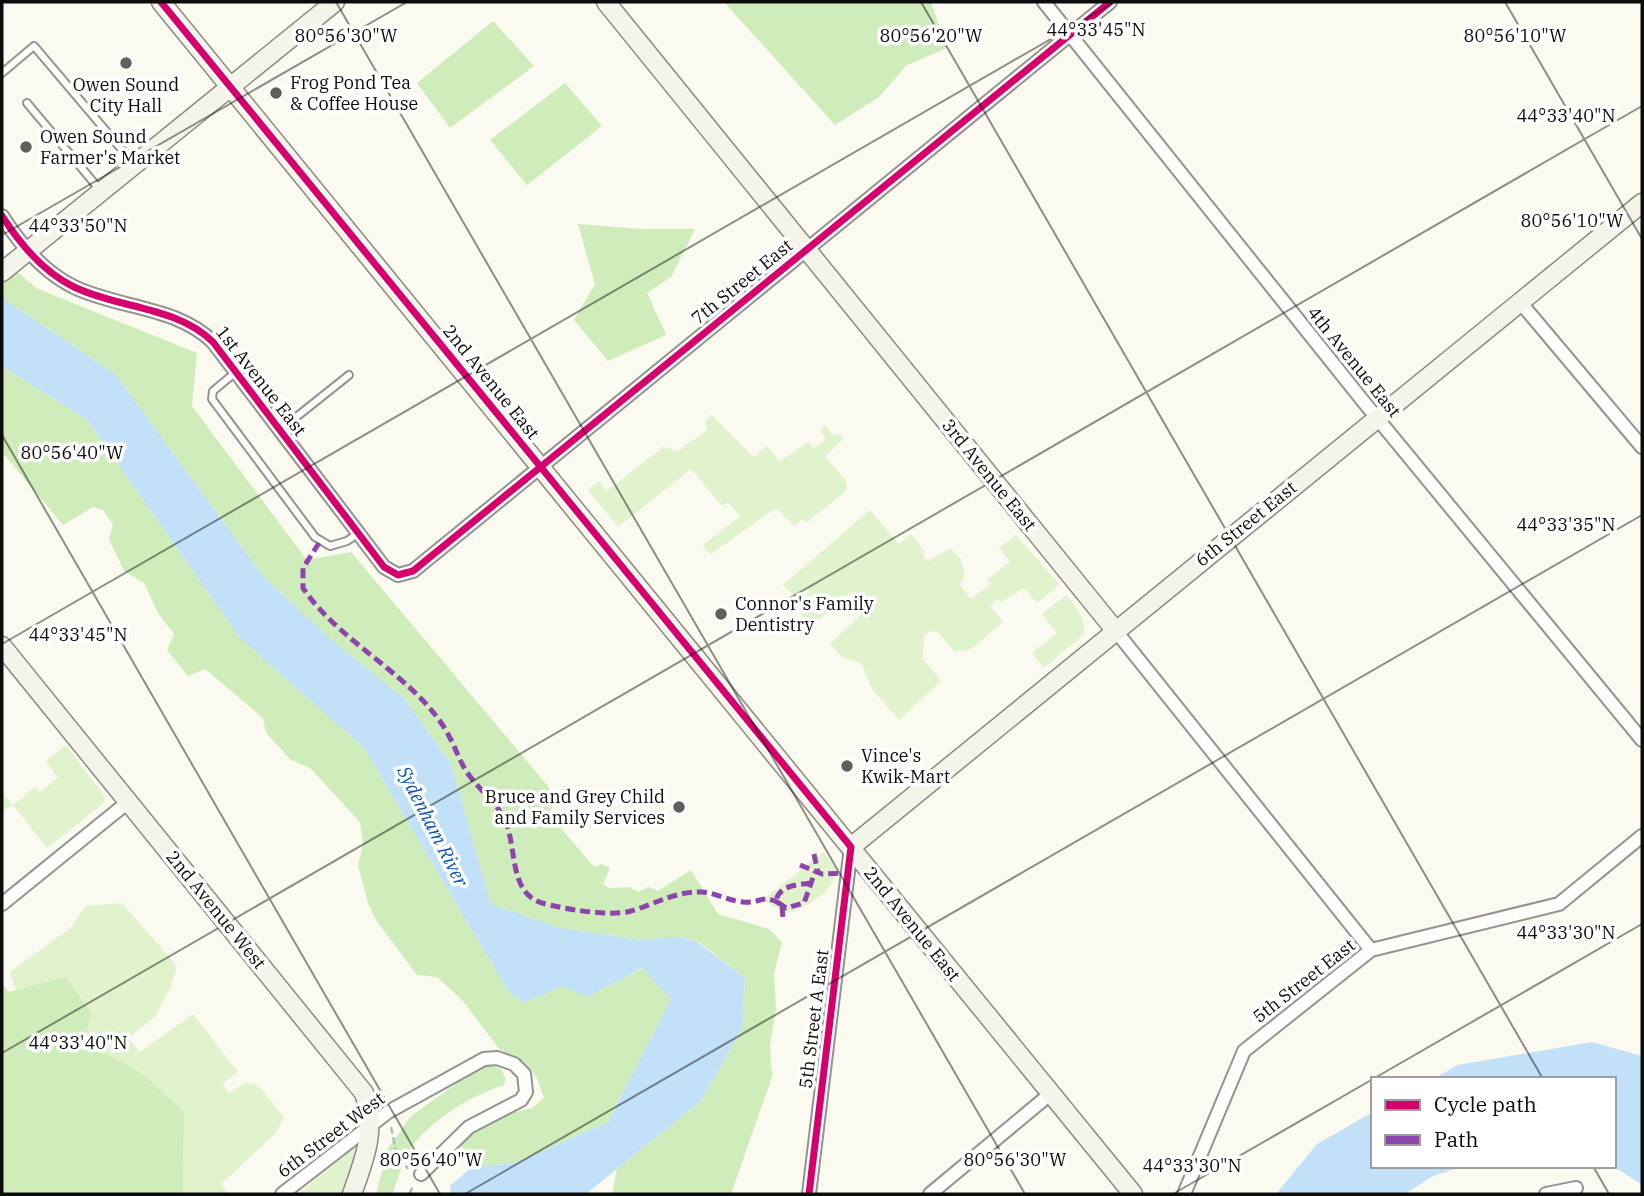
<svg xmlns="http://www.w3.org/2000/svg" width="1644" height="1196" viewBox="0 0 1644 1196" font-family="'IBM Plex Serif',serif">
	<rect width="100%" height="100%" fill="#fafaf0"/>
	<!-- green -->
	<path fill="#e0f3cd" d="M712,415L754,457L767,446L780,461L808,442L814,448L826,439L821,432L824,425L834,435L840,434L844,439L825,456L846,481L847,490L806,523L802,519L794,526L776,508L711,554L702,546L740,516L728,502L722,506L691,469L618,527L588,490L598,481L607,491L663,447L678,451L707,430L705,421Z
		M870,510L899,544L911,534L925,552L923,555L928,561L951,548L960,558L965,574L960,585L971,599L990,584L987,580L1010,562L999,548L1016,535L1060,585L1037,603L1024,588L1001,602L998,599L990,606L1003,622L971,649L955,652L938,632L930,631L924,636L923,659L941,681L899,720L872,689L861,663L843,658L830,644L865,611L851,592L813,625L799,613L811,604L805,597L810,592L806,588L795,597L783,585Z
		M1066,595C1076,608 1086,617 1084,634L1044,668L1032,653L1057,633L1042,614Z
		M66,745L105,797L104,803L47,848L13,805L2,812V793L13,805L35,787L40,792L58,778L46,761Z
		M823,852L836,868C835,892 812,902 793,912L778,909L763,900Z
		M122,903L177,966L171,987L154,1018L128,1038L140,1052L193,1014L238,1072L222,1084L229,1093L246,1082L258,1085L284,1117L275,1134L221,1184L229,1194H183L184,1112C151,1079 129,1061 84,1046L91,1012L66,977L16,991L10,972L70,928L86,906Z
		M355,1147L358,1151L343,1194H298Z"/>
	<!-- forest -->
	<path fill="#cfecbb" d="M724,2H931L947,48L907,65L879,97L835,125Z
		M493,21L534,66L450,128L417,83Z
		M565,83L602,126L527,185L490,140Z
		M578,224L642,229H695L671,277L647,293L666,335L608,361L574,320L595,284Z
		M16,271L38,289L197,353L192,406L307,560L351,552L547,785L556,803L548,813L594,867L602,864L610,868L603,884L609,888L630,887L638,892L649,887L658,891L691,870L718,914L769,929L782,942L774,974L776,1009L770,1045L772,1077L731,1194H612L617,1169L701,1101L742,1029L745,978L699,942L680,937L641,940L559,928L491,904L451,764L404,698L334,642L264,577L115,374L2,298V284Z
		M2,366L87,420L240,638L364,748L508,991L524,1002L563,986L588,997L643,968L671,999L608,1122L515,1163L472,1167L460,1144L488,1123L503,1115L532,1108L544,1098L537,1078L525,1063L499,1049L463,1001L437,977L417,975L376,920L368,903L358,865L363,845L360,822L310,768L291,760L266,733L263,718L205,669L188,676L167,650L174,634L158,613L144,583L124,571L109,539L113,525L103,510L93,507L63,525L2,452Z
		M66,977L91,1012L84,1046C131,1062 150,1078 184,1112L183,1194H2V984L9,992Z
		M491,1065L501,1069L506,1079L503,1086C473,1093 424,1125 408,1152C401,1165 398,1181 392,1194H376L388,1148L411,1116L480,1067Z"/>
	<!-- water -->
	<path fill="#c2e1f8" d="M2,298L115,374L264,577L334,642L404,698L451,764L491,904L560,928L641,940L680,937L697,942L745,978L742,1029L701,1101L586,1194H451L450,1186L472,1167L515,1163L608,1122L671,999L642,968L588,997L563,986L524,1003L508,991L364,748L240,638L87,420L2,366Z
		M1592,1042L1642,1056V1185L1613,1166L1614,1079H1433L1458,1065Z
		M1373,1112V1166H1464L1433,1176L1405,1194H1276L1317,1144Z"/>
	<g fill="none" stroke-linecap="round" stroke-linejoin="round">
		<defs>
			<path id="lane" d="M2,73L34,46L134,164
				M27,103L100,190
				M236,372L213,391L212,399L315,537L330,546L347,541L359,533
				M280,430L349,375"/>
			<path id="street" d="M1044,2L1363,401L1642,740
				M2,216C20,244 43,272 74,287C120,309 176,306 213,342L384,567L398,575L413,571L1110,2
				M1520,302L1642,447
				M1115,630L1371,950
				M2,904L128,802
				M282,1194L388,1112L484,1059L497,1058L514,1064L524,1074L526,1092L521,1100L469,1127L421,1174
				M809,1194L851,847
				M930,1194L1049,1095
				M1184,1194L1244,1051L1371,950L1559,904L1642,836
				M1546,1194L1576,1188"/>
			<path id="secondary" d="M161,2L1133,1194
				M606,2L1115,630
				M2,272L335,2
				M2,646L364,1093C377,1130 364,1160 352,1194
				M851,847L1642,203"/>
		</defs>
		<!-- lane casing -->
		<use href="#lane" stroke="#93938f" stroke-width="10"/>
		<!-- street casing -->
		<use href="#street" stroke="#93938f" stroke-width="16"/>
		<!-- secondary casing -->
		<use href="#secondary" stroke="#8a8a85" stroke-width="21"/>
		<!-- path -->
		<path stroke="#b7b7b5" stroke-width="2.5" stroke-dasharray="7 3.5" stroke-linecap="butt" d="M391,1127L396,1151L408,1169
			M409,1194L414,1185"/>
		<!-- lane -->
		<use href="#lane" stroke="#fefefd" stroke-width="6"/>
		<!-- street -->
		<use href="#street" stroke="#fefefd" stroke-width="12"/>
		<!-- secondary -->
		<use href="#secondary" stroke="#f4f4e8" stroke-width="18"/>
		<!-- quiet -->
		<path stroke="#8e44ad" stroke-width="5" stroke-dasharray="10 5" stroke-linecap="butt" d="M319,543L303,568V588C341,645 421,679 450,738C457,751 460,763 469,775C479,789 495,802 503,816C518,842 507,893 542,903C563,909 611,917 631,911C655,904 676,891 702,892C716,893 729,901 743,902C763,904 761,892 782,905L783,918
			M814,854L818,873
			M800,865L822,874L848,873
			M811,883C797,885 779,885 776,901L786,908L804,903L815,872"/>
		<defs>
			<path id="cycleway" d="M161,2L851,847L809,1194
				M2,216C20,244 43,272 74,287C120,309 176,306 213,342L384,567L398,575L413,571L1110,2"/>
		</defs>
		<!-- cycleway casing -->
		<use href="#cycleway" stroke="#fff" stroke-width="11"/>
		<!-- cycleway -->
		<use href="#cycleway" stroke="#d6006c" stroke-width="7"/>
	</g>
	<!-- ticks -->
	<path fill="none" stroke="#0c0c0c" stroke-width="2" stroke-opacity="0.45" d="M336,2L1025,1194M921,2L1543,1079M1505,2L1642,239M2,235L407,2M2,435L440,1194M2,644L1115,2M2,1053L1642,106M1373,1079L1642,924M1593,1166L1609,1194M465,1194L1642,515M1173,1194L1373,1079"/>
	<!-- markers -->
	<g fill="#5f5f5c" stroke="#fff" stroke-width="2.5">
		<circle cx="126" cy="63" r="7"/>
		<circle cx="276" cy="93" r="7"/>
		<circle cx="26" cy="147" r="7"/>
		<circle cx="721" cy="614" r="7"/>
		<circle cx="847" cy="766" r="7"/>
		<circle cx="679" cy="807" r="7"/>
	</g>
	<g text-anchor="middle" stroke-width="7" stroke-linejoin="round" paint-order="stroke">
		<!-- poi labels -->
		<g font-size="18" fill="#0c0c0c" stroke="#fff" text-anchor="start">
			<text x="290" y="89">Frog Pond Tea<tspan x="290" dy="21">&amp; Coffee House</tspan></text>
			<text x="126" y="91" text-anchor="middle">Owen Sound<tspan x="126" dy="21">City Hall</tspan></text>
			<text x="40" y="143">Owen Sound<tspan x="40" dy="21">Farmer's Market</tspan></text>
			<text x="735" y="610">Connor's Family<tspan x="735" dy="21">Dentistry</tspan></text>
			<text x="861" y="762">Vince's<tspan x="861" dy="21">Kwik-Mart</tspan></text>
			<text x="665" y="803" text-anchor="end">Bruce and Grey Child<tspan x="665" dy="21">and Family Services</tspan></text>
		</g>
		<!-- street labels -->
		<g font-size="18" fill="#0c0c0c" stroke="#fff">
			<text transform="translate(742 282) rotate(-39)" y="6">7th Street East</text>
			<text transform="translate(1354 362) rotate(51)" y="6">4th Avenue East</text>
			<text transform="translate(261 381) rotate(52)" y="6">1st Avenue East</text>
			<text transform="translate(491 382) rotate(51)" y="6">2nd Avenue East</text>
			<text transform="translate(989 475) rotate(51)" y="6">3rd Avenue East</text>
			<text transform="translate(1246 524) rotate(-39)" y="6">6th Street East</text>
			<text transform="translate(216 910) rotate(51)" y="6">2nd Avenue West</text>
			<text transform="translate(912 924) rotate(51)" y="6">2nd Avenue East</text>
			<text transform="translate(1304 981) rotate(-38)" y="6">5th Street East</text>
			<text transform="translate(814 1019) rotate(-83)" y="6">5th Street A East</text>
			<text transform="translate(331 1135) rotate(-37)" y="6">6th Street West</text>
		</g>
		<!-- water labels -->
		<g font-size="19" font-style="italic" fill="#0a54aa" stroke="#fff">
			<text transform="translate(433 826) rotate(63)" y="7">Sydenham River</text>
		</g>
	</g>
	<g font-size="18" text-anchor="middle" fill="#0c0c0c" stroke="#fff" stroke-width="7" stroke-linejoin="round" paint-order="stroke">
		<text x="1096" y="36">44°33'45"N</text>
		<text x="346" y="42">80°56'30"W</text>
		<text x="1515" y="42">80°56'10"W</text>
		<text x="931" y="42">80°56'20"W</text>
		<text x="1566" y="122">44°33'40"N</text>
		<text x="1572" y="227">80°56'10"W</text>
		<text x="78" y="232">44°33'50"N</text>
		<text x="72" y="459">80°56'40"W</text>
		<text x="1566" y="531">44°33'35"N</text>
		<text x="78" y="641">44°33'45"N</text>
		<text x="1566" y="939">44°33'30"N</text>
		<text x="78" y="1049">44°33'40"N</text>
		<text x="431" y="1166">80°56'40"W</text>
		<text x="1015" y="1166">80°56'30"W</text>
		<text x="1192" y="1172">44°33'30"N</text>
	</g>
	<!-- border -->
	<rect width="1644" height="1196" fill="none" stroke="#0c0c0c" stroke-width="7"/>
	<!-- legend -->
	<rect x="1371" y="1077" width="245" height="91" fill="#ffffff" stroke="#9e9e9e" stroke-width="2"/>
	<rect x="1385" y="1100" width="35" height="10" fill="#d6006c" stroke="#9e9e9e" stroke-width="2"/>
	<text x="1434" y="1112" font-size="21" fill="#0c0c0c">Cycle path</text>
	<rect x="1385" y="1135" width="35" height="10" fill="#8e44ad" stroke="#9e9e9e" stroke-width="2"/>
	<text x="1434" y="1147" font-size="21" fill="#0c0c0c">Path</text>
</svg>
